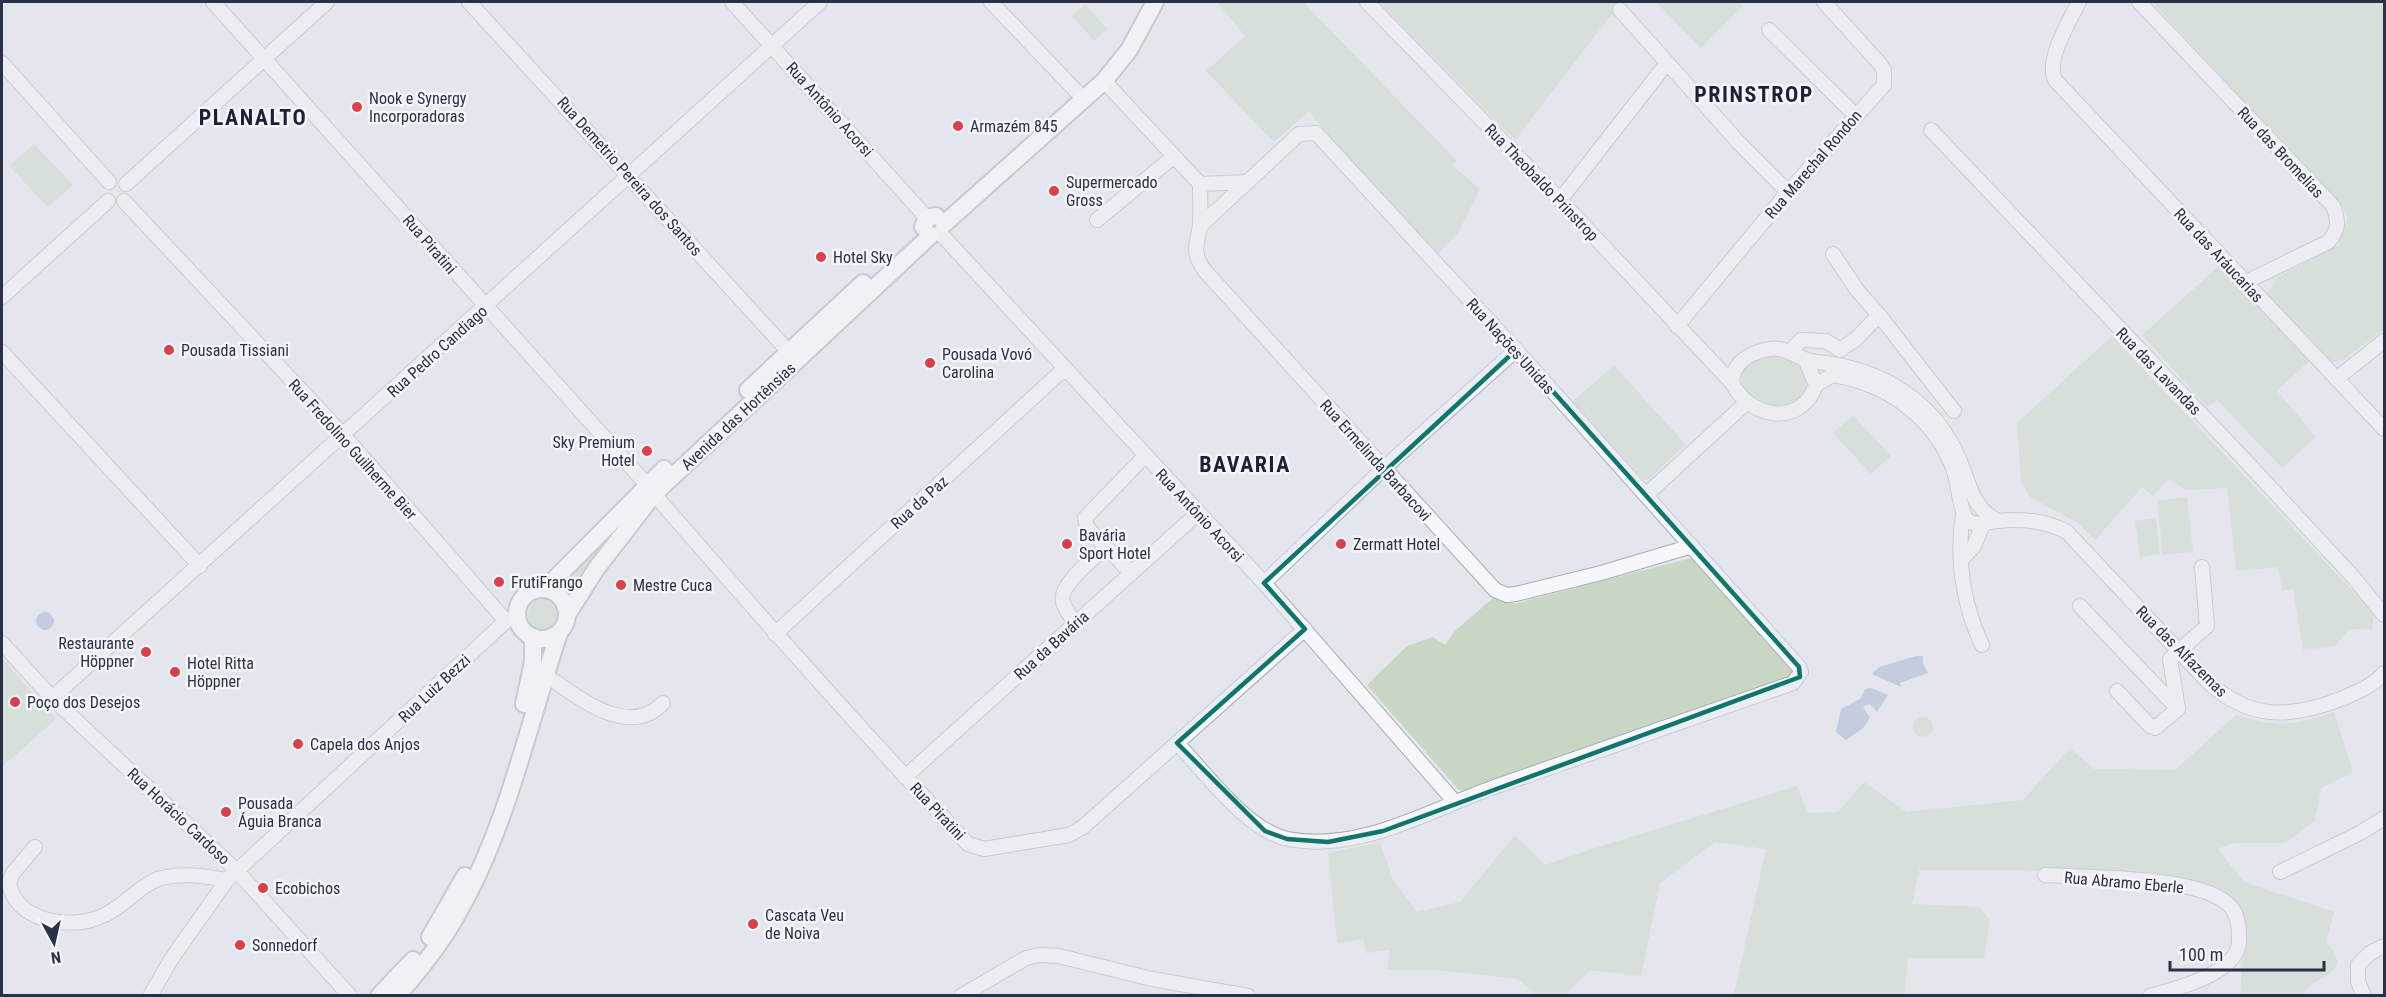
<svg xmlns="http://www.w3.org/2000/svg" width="2386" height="997" viewBox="0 0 2386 997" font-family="'Roboto Condensed',sans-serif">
	<rect width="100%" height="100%" fill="#e3e6ec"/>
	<!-- green -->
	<path fill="#c7d7c4" d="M1217,2H1308L1306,5L1457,161L1452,165L1480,189L1458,233L1436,255L1334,143L1309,111L1274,142L1206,71L1245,36Z
		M1379,2H1621L1515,140Z
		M1656,2H1739L1743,6L1701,48Z
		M2152,2H2384V330L2345,359L2327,363L2272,302L2267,293L2278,277L2338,245L2348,219L2343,207Z
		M1085,4L1107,29L1094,41L1072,16Z
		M34,144L73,185L48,207L9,166Z
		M2220,265L2309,361L2277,391L2316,437L2282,468L2217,400L2207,407L2142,335Z
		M2112,336L2374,613L2372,630L2349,629L2335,646L2303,650L2293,589L2282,590L2278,567L2236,571L2227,488L2186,490L2168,479L2153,496L2142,487L2095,540L2078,523L2030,497L2021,482L2017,423Z
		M1770,353L1799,361L1811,384L1798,404C1791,406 1782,410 1775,409C1752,405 1735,388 1744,366Z
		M1614,365L1686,445L1648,480L1643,479L1572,402Z
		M1853,415L1891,456L1871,474L1833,433Z
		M2187,497L2193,552L2163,555L2157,501Z
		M638,510L579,579L569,599L558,586L571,567Z
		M2156,518L2160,554L2140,557L2135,521Z
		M1691,558H1694L1795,671V676L1467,791L1459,790L1367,685L1407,646L1433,637L1445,645L1455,631L1493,598L1506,603H1517Z
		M528 615a18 18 0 1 1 36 0a18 18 0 1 1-36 0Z
		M2,658L56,719L2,767Z
		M2334,712L2353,772L2321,788L2315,821L2285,843H2233L2218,849L2244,882L2334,912L2326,942C2357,975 2314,973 2303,995H2240L2245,927L2226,897L2063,873L2019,870H1919L1912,904L1980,907L1990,921L1984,958H1908L1904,995H1734L1766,849L1715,842L1660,883L1641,976L1590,970L1565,995H1537L1518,979L1435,970H1387L1390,950L1366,953L1363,939L1337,943L1328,853L1380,842L1393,880L1417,912L1460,902L1515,835L1545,865L1595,848L1797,786L1808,813L1838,812L1864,782L1907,812L2023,800L2070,748L2094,769L2175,770L2236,715C2277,728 2294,726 2334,712Z
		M1913 727a10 10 0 1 1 20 0a10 10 0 1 1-20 0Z"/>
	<!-- water -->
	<path fill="#9cb0cf" d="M36 621a9 9 0 1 1 18 0a9 9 0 1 1-18 0Z
		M1916,656H1923V663L1928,673L1900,683L1901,687L1872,674L1879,667Z
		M1871,688L1888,695L1877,712L1870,704L1863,707L1870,718L1863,728L1846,740L1836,732L1841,709L1860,699L1865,689Z"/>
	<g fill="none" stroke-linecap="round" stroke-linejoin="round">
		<defs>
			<path id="minor" d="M213,2L647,485
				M469,2L789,352
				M732,2L927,218
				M991,2L1077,92
				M1367,2L1560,200L1732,383
				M2079,2C2070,20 2045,61 2055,80L2384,429
				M2139,2L2333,206C2339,221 2339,230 2328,242L2246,282
				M1620,10L1740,144L1788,192
				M1769,30L1855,115
				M2,63L109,182
				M1104,81L1200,184L1248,182
				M1931,130L2243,458L2354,578L2384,615
				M126,184L327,2
				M1200,184C1200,197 1201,211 1200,224C1198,245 1190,250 1205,271L1495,590L1507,595L1516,594L1601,573L1692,546
				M1560,200L1667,63
				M124,201L344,436L506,621
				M1097,220L1173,157
				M940,233L1264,583L1454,801
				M1833,254L1857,290L1879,315
				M2,297L108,201
				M1677,326L1788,192L1884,85V70L1880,64L1824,2
				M2,352L200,566
				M1790,352L1801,340L1826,341L1840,350L1856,339L1879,315L1954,411
				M1806,361L1816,385C1801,428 1749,418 1732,383C1733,362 1749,353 1769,349C1787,346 1800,361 1817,362C1880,368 1935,400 1960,461C1970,485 1972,508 1998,521
				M2336,379L2384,341
				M1816,385L1832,375C1888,383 1937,419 1955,474C1959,489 1959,505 1966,519C1977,528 1985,522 1997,521C2021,518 2047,521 2067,532L2207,681C2249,720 2289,719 2341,699C2357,692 2373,686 2384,673
				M654,494C757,613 861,730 968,844L984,849L1069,835L1083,827L1305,629
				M1646,495L1746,403
				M1963,514C1956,558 1963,605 1982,645
				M1963,558L1974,546L1983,524
				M1131,573L1087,527L1085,518L1145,456
				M1264,583L1384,468L1516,350
				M2080,606L2178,709
				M1075,623C1071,617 1065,609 1063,602C1058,585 1094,558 1106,547
				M775,634L1064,369
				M2,643L52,698L236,870L350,996
				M545,675C577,696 628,740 663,703
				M2117,691L2150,726L2155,728L2178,709L2170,659L2207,626L2202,567
				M52,698L820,2
				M1177,743C1205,772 1247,831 1288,839C1361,853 1431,809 1497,786C1596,752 1695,718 1793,683L1801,672L1799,667L1516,350L1316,133L1299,134L1200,226
				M905,777L1197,514
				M35,847L13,873L9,882C14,921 69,930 100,917C122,909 137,887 158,879C181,872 204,876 227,880
				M2280,872L2360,833L2384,818
				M2045,875C2088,878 2203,875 2231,907C2239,917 2239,930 2239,942C2237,974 2175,989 2150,996
				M150,996L172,958L227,880L506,621L517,616
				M961,996L1026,958L1039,955L1059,956L1152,979L1248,996
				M2364,996L2358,982V965L2370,953L2384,946"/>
			<path id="major" d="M944,224L1104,81L1129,50L1155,2
				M923,227L927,218L936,216
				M748,390L863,283
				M545,589L664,469
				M517 614a25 25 0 1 1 50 0a25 25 0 1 1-50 0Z
				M567,615L596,569L654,494L931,235
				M524,704L533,662V637
				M430,937L465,876
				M379,996L413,960
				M397,996C420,970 443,941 459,911C506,829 529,723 559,633"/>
		</defs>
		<!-- minor casing -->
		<use href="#minor" stroke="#a7acb7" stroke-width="16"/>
		<!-- major casing -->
		<use href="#major" stroke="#a1a9b9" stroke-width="20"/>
		<!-- minor -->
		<use href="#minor" stroke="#f7f7fa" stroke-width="14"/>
		<!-- major -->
		<use href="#major" stroke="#fff" stroke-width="16"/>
	</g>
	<!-- marked area -->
	<path d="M0 0H2386V997H0ZM1516,350L1799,667L1800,677L1383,831L1328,842L1287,839L1265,831L1177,743L1305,629L1264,583Z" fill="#e3e6ec" fill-opacity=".55" fill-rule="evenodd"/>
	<path fill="none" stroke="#0f766e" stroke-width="4.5" stroke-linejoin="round" d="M1516,350L1799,667L1800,677L1383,831L1328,842L1287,839L1265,831L1177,743L1305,629L1264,583Z"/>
	<!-- markers -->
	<g fill="#da404a" stroke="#f3f5f9" stroke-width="2">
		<circle cx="357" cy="107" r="6"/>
		<circle cx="958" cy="126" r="6"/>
		<circle cx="1054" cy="191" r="6"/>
		<circle cx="821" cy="257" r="6"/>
		<circle cx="169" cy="350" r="6"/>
		<circle cx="930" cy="363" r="6"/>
		<circle cx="647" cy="451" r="6"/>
		<circle cx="1067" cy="544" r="6"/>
		<circle cx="1341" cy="544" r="6"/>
		<circle cx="499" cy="582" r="6"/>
		<circle cx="621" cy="585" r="6"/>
		<circle cx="146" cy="652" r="6"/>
		<circle cx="175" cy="672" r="6"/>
		<circle cx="15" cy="702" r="6"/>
		<circle cx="298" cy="744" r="6"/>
		<circle cx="226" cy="812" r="6"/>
		<circle cx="263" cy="888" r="6"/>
		<circle cx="753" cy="924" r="6"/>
		<circle cx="240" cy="945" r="6"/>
	</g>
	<g text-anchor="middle" stroke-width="5" stroke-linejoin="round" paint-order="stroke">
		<!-- poi labels -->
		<g font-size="16" fill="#293146" stroke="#f3f5f9" text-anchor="start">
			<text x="369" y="104">Nook e Synergy<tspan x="369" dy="18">Incorporadoras</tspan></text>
			<text x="970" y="132">Armazém 845</text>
			<text x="1066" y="188">Supermercado<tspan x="1066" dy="18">Gross</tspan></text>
			<text x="833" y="263">Hotel Sky</text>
			<text x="181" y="356">Pousada Tissiani</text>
			<text x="942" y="360">Pousada Vovó<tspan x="942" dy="18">Carolina</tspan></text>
			<text x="635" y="448" text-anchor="end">Sky Premium<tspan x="635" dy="18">Hotel</tspan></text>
			<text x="1079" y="541">Bavária<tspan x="1079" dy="18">Sport Hotel</tspan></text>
			<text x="1353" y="550">Zermatt Hotel</text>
			<text x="511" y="588">FrutiFrango</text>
			<text x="633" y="591">Mestre Cuca</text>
			<text x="134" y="649" text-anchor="end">Restaurante<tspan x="134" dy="18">Höppner</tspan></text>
			<text x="187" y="669">Hotel Ritta<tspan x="187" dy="18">Höppner</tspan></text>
			<text x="27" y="708">Poço dos Desejos</text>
			<text x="310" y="750">Capela dos Anjos</text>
			<text x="238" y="809">Pousada<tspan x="238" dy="18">Águia Branca</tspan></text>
			<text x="275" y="894">Ecobichos</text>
			<text x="765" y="921">Cascata Veu<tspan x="765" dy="18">de Noiva</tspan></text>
			<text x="252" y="951">Sonnedorf</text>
		</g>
		<!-- street labels -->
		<g font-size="16" fill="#293146" stroke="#f3f5f9">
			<text transform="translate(830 109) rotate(48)" y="6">Rua Antônio Acorsi</text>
			<text transform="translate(2281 152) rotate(47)" y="6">Rua das Bromelias</text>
			<text transform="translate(1813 164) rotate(-49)" y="6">Rua Marechal Rondon</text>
			<text transform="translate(630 176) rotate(48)" y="6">Rua Demetrio Pereira dos Santos</text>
			<text transform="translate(1542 182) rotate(46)" y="6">Rua Theobaldo Prinstrop</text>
			<text transform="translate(430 244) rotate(49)" y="6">Rua Piratini</text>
			<text transform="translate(2219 255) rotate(47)" y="6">Rua das Aráucarias</text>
			<text transform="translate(1511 346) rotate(48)" y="6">Rua Nações Unidas</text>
			<text transform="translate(437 351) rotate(-42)" y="6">Rua Pedro Candiago</text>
			<text transform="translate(2159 371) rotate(46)" y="6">Rua das Lavandas</text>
			<text transform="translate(738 416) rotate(-43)" y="6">Avenida das Hortênsias</text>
			<text transform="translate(353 449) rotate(48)" y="6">Rua Fredolino Guilherme Bier</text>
			<text transform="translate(1376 460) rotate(48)" y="6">Rua Ermelinda Barbacovi</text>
			<text transform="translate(919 502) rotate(-42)" y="6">Rua da Paz</text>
			<text transform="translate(1200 515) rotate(47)" y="6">Rua Antônio Acorsi</text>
			<text transform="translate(1051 645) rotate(-42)" y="6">Rua da Bavária</text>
			<text transform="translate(2182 651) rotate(45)" y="6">Rua das Alfazemas</text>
			<text transform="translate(434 688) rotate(-43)" y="6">Rua Luiz Bezzi</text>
			<text transform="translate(938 811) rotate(47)" y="6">Rua Piratini</text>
			<text transform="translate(179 816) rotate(43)" y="6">Rua Horácio Cardoso</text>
			<text transform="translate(2124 882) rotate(5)" y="6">Rua Abramo Eberle</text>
		</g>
		<!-- district labels -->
		<g font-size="22" font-weight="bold" letter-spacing="1.5" fill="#1b2237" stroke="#f3f5f9">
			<text x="1754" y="102">PRINSTROP</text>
			<text x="253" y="125">PLANALTO</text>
			<text x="1245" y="472">BAVARIA</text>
		</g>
	</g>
	<!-- border -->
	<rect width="2386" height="997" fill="none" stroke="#293146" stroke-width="6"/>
	<!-- north arrow -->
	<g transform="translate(54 943) rotate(172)" stroke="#f3f5f9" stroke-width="4.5" paint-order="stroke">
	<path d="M0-4.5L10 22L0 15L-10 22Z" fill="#293146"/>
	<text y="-9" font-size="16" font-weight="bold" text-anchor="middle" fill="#293146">N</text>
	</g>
	<!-- scale -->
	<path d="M2170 961v9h154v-9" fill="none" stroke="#293146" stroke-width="3"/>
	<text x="2179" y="961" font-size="18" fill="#293146" stroke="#f3f5f9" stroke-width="4.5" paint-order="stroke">100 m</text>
</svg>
